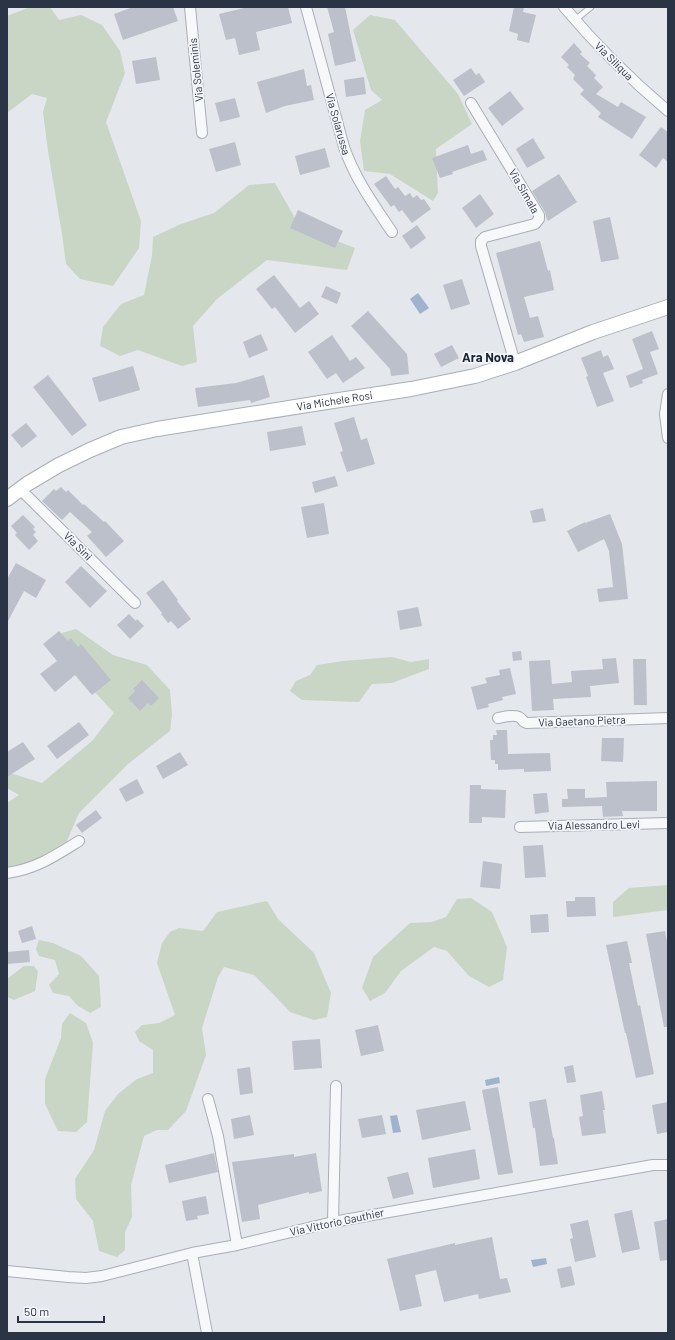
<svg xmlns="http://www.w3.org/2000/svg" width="675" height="1340" viewBox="0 0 675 1340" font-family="Barlow,sans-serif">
	<rect width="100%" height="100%" fill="#e4e7ec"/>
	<!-- green -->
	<path fill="#c9d6c5" d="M30,7H50L59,20L81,15L102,25L120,51L125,73L106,122L141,221L139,248L113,286L80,279L66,264L62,234L48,151L43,112L47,98L32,94L7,113V16Z
		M370,15L395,20L458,94L472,124L436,149L438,193L433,201L390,174L364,171L360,141L365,110L382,100L371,90L353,30Z
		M275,183L300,227L355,248L347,270L267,260L217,299L193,326L197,362L182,366L138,350L120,356L100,346L103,327L121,304L144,295L152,255L153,237L181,224L214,213L249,185Z
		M76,629L113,655L147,665L170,690L172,715L170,731L128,764L79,813L66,843L41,861L7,867V803L19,795L7,788V772L42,783L92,741L114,713L61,655L62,633Z
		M392,657L411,662L429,659V669L392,683L372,684L359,702L302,700L290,691L296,681L310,675L317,665L343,661Z
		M668,885V910L613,917V902L629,888Z
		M471,898L492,912L507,947L503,980L489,987L469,976L447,951L434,947L401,971L385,993L370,1001L362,988L373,957L410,923L432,922L446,917L457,899Z
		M267,901L278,919L314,953L331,993L327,1017L314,1020L290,1012L275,996L254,975L224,967L218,977L202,1028L206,1055L186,1111L168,1130H157L144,1136L131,1185L132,1217L125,1232V1250L117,1257L99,1251L93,1221L76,1199L75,1179L94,1150L105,1111L118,1094L137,1079L153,1073V1050L139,1041L135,1032L142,1025L159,1023L175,1015L157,963L162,943L170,932L179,928L203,931L217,912Z
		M39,940L53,943L81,956L99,976L101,1007L90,1013L78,1006L69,996L53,993L49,985L59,974L55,960L39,956L36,949Z
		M24,966H34L38,972L35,991L14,1000L7,997V979Z
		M70,1013L86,1023L93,1043L87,1122L76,1132L58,1131L45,1104V1079L61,1038L62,1024Z"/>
	<!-- water -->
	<path fill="#9fb4cc" d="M418,293L429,308L420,314L410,299Z
		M499,1077L500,1083L486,1086L485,1080Z
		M397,1115L401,1132L393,1133L390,1116Z
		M546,1258L547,1264L533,1267L531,1260Z"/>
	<!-- building -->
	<path fill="#bbc0ca" d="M133,7H173L178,21L123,40L114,14Z
		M248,7H288L292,23L256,32L260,50L239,55L235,38L226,40L219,14Z
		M327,7H345L356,61L335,66L328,34L334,32Z
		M514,7H524L523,12L536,15L529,43L517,40L518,34L509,31Z
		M574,43L582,52L580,54L590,63L587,66L596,75L594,78L603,87L596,94L618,107L621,102L646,117L632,139L598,117L601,113L580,94L584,90L573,79L575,75L567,67L569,65L561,57Z
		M156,57L160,80L136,84L132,61Z
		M471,68L476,75L479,73L485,82L464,96L453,80Z
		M304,69L307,86L311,85L314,100L285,106L266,113L257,82Z
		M364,77L366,94L346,97L344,80Z
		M510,91L524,109L502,126L488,108Z
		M235,98L240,117L220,122L215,103Z
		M661,127L668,132V162L663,158L656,168L639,155Z
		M533,138L545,158L527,168L516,149Z
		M235,142L241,165L216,172L209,149Z
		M468,145L471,154L483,150L487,160L452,172L453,174L440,178L432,158Z
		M325,148L330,167L300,175L295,156Z
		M559,174L577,202L548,221L546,217L545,212L532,191Z
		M386,176L395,189L398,187L405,196L410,193L413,198L417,195L421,200L424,199L431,209L412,223L402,210L399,212L394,205L391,207L374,184Z
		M480,194L494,214L476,228L462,208Z
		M298,210L343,231L335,248L290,228Z
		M610,217L619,259L601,262L593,221Z
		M417,225L426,238L411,249L402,236Z
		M540,241L548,271L550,270L554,290L524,297L530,318L538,316L544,337L524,342L521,334L518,335L496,253Z
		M274,275L300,308L309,301L319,314L295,333L275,307L272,309L256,289Z
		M462,279L470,304L451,310L443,285Z
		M326,286L341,293L337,304L321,297Z
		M368,311L407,354L409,374L391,376L390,369L351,326Z
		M652,331L659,349L650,352L658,374L642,380L643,383L630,388L626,376L643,369L632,339Z
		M261,334L268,350L249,358L243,342Z
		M332,335L350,361L356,357L365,368L343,383L336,373L327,379L308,352Z
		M452,345L459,358L441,367L434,354Z
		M601,350L603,357L608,355L614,369L603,373L614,401L597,407L586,377L588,376L581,358Z
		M133,366L140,390L99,402L92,378Z
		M48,375L87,425L72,436L33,387Z
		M264,375L270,397L251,403L250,400L198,407L195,388L236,383Z
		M354,417L361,440L367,438L375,464L347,472L340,452L343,451L334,423Z
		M26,423L37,436L22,448L11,435Z
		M302,426L306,445L270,451L267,432Z
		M335,476L338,486L315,493L312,482Z
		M61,487L66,492L68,490L83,505L84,504L104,522L105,521L124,541L106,557L87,536L92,532L70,512L62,520L42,501L54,489L56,491Z
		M324,503L329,534L307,538L301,507Z
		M543,508L546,521L533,523L530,511Z
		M610,514L622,544L628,599L599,602L597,589L613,587L609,551L604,539L578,552L567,531L585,522V523Z
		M23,515L35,527L33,529L36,532L33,535L38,541L29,550L15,535L17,533L11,526Z
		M16,563L46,580L36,598L24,591L7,623V579Z
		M81,566L107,591L90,608L65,582Z
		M163,580L178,600L177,601L191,619L178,629L171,621L168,623L161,614L162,613L146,593Z
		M418,607L422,626L400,630L397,611Z
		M129,614L136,621L137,619L144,626L130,639L117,625Z
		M59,631L68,641L71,638L78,647L81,644L111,680L92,695L75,675L55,692L40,674L57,661L43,644Z
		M521,651L522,660L513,661L512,652Z
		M616,658L619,683L590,686L591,697L553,699L554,710L532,711L529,661L550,660L552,684L572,682L571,671L603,669L602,659Z
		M633,659H646L647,705H634Z
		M510,668L516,694L502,697L503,700L488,704L489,707L477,710L471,687L487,683L485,678L500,675L499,670Z
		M142,680L159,698L151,706L148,703L140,711L128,698L135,691L133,689Z
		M79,722L89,735L57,759L47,746Z
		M496,730H507L508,754L550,753L551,771L524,772V769L498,770V764H495V760H491L490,740H493V735H497Z
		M602,738H624L623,762L601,761Z
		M23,742L35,759L7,777V752Z
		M180,752L188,765L163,779L156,766Z
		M137,779L144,793L126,802L119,789Z
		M657,781V811H622L623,816L603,817L602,806L562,807V799H568L567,789H585V798L607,797L606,782Z
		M470,785H481V789L506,790L505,818L482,817V823H469Z
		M547,793L549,812L535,814L533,794Z
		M96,810L102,818L82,833L76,825Z
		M543,845L546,877L525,878L523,846Z
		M483,861L502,864L500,889L480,887Z
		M575,897H595L596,916L567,917L566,901H575Z
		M548,914L549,932L531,933L530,915Z
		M32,926L36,939L22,943L18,931Z
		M665,931L668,947V1027H664L646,934Z
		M627,941L632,963H629L638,1006L640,1005L654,1074L636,1078L626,1033H625L606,945Z
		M29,950L30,962L7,964V952Z
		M378,1025L384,1051L361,1056L355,1030Z
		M320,1039L322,1068L294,1070L292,1041Z
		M573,1065L576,1082L567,1083L564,1067Z
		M250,1067L253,1093L240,1095L237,1069Z
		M498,1087L513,1173L498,1175L482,1090Z
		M602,1091L605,1110H603L606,1133L582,1136L579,1117L583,1116L580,1095Z
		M546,1099L553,1138H554L558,1164L540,1166L535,1128H533L529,1102Z
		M465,1101L471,1130L422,1140L416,1110Z
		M668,1102V1132L657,1134L652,1105Z
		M250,1115L254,1135L234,1139L231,1119Z
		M382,1115L386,1134L362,1138L358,1119Z
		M475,1149L480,1179L433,1188L428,1158Z
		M214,1153L218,1172L169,1183L165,1165Z
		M316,1153L322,1191L309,1194V1192L258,1205L260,1219L242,1222L232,1162L294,1154V1157Z
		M408,1172L414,1194L393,1199L387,1177Z
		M206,1196L209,1214L197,1216L198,1219L186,1221L182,1201Z
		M632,1210L640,1249L622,1253L614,1214Z
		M668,1219V1260L660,1261L654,1222Z
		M588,1220L596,1257L575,1262L570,1239L573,1238L570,1224Z
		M492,1237L500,1279L507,1278L511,1292L479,1299L478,1294L444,1302L436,1270L415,1275L422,1306L400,1311L387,1259L455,1243V1245Z
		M571,1266L575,1285L561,1288L557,1269Z"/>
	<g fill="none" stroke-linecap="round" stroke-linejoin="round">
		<defs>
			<path id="lane" d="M575,20L591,7"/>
			<path id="street" d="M190,7L202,133
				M306,7L344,147C355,179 374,205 392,232
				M564,7C596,45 630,79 668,111
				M471,103L539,215V219L535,224L485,237L481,241V246L515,363
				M668,394L665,414L668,438
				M20,489L135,603
				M498,718C503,717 514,714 519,717C523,719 522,722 527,723L668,718
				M520,827L668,823
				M7,873C36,869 55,856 79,841
				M208,1099L218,1136L237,1245
				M333,1222L336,1086
				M192,1253L207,1333
				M7,1271L68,1277L86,1278L102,1276L192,1253L237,1245L333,1222L653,1165H668"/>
			<g id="secondary">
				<path id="s1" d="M7,499L27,484L59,465L90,450L121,437L157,429L320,403L411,389L475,376L515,363L593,332L668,307"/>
			</g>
		</defs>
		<!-- lane casing -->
		<use href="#lane" stroke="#a9aeb7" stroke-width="7"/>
		<!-- street casing -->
		<use href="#street" stroke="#a9aeb7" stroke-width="12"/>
		<!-- secondary casing -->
		<use href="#secondary" stroke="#a9aeb7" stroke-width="16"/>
		<!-- lane -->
		<use href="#lane" stroke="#f7f8fa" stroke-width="5"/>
		<!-- street -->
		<use href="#street" stroke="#f7f8fa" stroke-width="10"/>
		<!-- secondary -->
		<use href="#secondary" stroke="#fff" stroke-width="14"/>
	</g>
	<g text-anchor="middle" stroke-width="3.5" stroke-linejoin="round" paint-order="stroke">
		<!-- street labels -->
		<g font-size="11" fill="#2b3445" stroke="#f4f6f9">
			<text transform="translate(614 61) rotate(45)" y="4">Via Siliqua</text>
			<text transform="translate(196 70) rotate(-96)" y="4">Via Soleminis</text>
			<text transform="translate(338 124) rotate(74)" y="4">Via Solarussa</text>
			<text transform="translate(524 191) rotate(60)" y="4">Via Simala</text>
			<text dy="4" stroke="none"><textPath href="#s1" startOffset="347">Via Michele Rosi</textPath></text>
			<text transform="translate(78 546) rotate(45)" y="4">Via Sini</text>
			<text transform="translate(582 721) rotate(-2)" y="4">Via Gaetano Pietra</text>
			<text transform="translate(594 825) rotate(-1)" y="4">Via Alessandro Levi</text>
			<text transform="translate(337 1222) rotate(-12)" y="4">Via Vittorio Gauthier</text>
		</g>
		<!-- quarter labels -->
		<g font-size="13" font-weight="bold" fill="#1d2536" stroke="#f4f6f9">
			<text x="488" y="362">Ara Nova</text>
		</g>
	</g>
	<!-- border -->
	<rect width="675" height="1340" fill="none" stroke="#2b3445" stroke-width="16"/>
	<!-- scale -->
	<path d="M18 1316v6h86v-6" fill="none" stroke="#2b3445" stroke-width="2"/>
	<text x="24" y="1316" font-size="12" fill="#2b3445" stroke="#f4f6f9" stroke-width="3" paint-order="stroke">50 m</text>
</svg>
